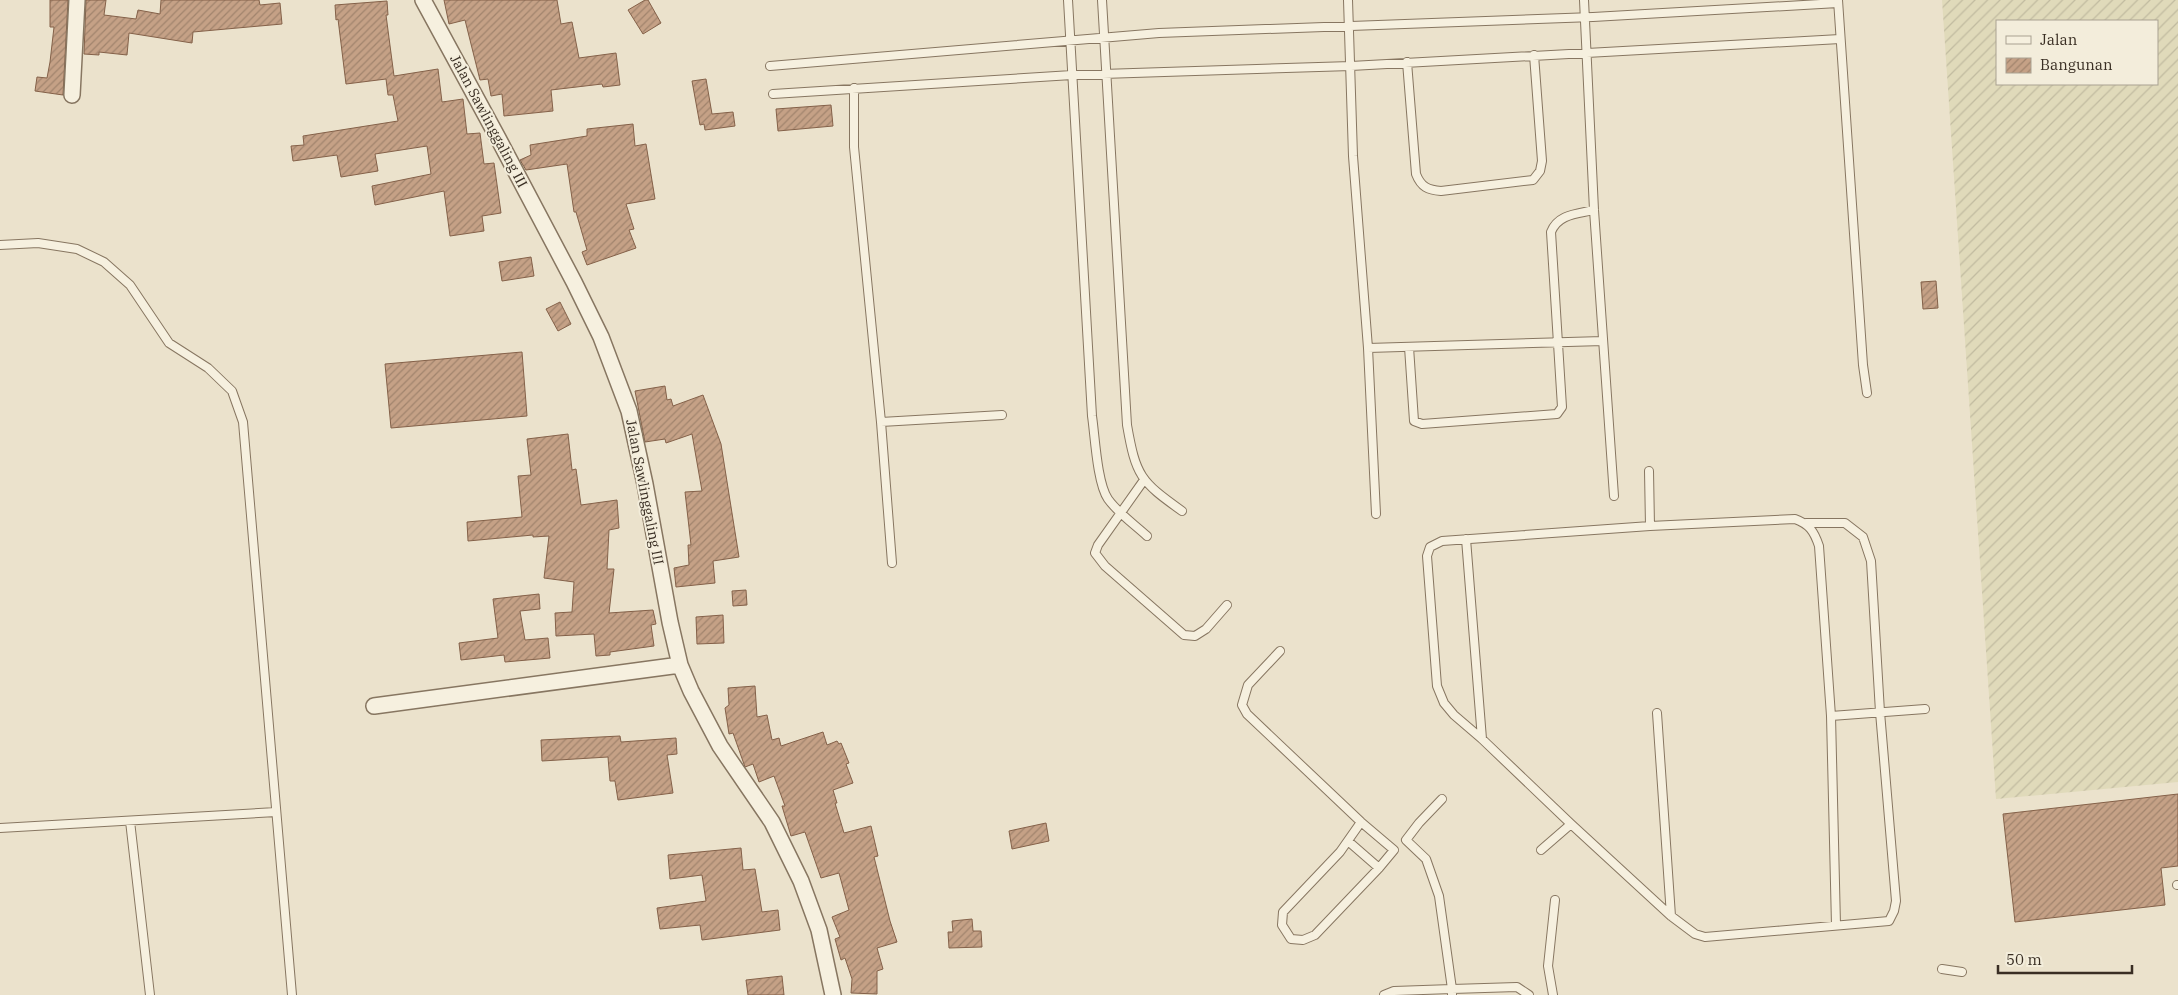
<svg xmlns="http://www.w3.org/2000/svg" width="2178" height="995" viewBox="0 0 2178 995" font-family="'IBM Plex Serif',serif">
	<defs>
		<pattern id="farmland-furrows" width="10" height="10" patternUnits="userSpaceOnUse" patternTransform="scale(1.25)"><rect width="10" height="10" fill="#e0daba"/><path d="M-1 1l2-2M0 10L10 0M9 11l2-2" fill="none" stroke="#c1bba0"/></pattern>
		<pattern id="building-hatch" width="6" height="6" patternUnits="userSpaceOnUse" patternTransform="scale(1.25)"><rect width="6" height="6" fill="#c5a186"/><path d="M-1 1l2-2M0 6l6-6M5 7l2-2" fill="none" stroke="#a1846d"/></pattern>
	</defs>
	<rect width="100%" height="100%" fill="#ebe2cc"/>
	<!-- farmland -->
	<path fill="url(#farmland-furrows)" fill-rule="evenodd" d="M1942,0H2178V782L1996,799ZM1997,21H2157V84H1997Z"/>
	<!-- building -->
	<path fill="url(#building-hatch)" stroke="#846149" d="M50,0H68L63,95L35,91L37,77L47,78L50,62L54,27H50Z
		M86,0H106L104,15L136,19L138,10L160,14L161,0H259L260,5L280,3L282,24L193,32L192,43L129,33L127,55L99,52V55L84,54Z
		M444,0H557L561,24L572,22L579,58L616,53L620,85L603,87L602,84L551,90L553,111L504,116L502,94L491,96L488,79L480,80L465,20L449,24Z
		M645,0H648L661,23L643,34L628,10Z
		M387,1L388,15H386L394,76L438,69L442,102L463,99L467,134L480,133L484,164L494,163L501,213L482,216L484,231L450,236L444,191L375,205L372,186L431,174L427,146L375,154L378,171L341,177L337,155L293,161L291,146L304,145L303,136L398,121L393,95H388L386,79L346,84L338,19L336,20L335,5Z
		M706,79L712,114L733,112L735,126L705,130L704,124L700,125L692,81Z
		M831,105L833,126L778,131L776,109Z
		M633,124L635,146L646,144L655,199L626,204L634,229L629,230L636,248L587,265L582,252L587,250L576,212H574L567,164L526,170L520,160L531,155L530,145L587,136V129Z
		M531,257L534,276L502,281L499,262Z
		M1936,281L1938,308L1923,309L1921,282Z
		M560,302L571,324L558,331L546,309Z
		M522,352L527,416L391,428L385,364Z
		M665,386L667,400L671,399L673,406L703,395L721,444L739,557L713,561L715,583L676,587L674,568L689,565L688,545H691L685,492L702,491L692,434L666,443L665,439L645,442L635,391Z
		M568,434L572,470L576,469L581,505L617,500L619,528L609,530L607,569H614L609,613L653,610L656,624L651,625L654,646L610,652V655L596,656L594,634L556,636L555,613L572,612L574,582L544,578L549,536L533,537V535L468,541L467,522L522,517L518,476L531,475L527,439Z
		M746,590L747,605L733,606L732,591Z
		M539,594L540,609L520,611L525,640L548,638L550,658L505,662L504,655L461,660L459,643L498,638L493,599Z
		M723,615L724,643L697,644L696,617Z
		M755,686L757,717L767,715L772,740L779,738L781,746L823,732L827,745L837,741L839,744L841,743L849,763L846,764L853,783L833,790L837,803H835L844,833L871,826L878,856L874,857L890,921L897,942L877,948L883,969L877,971V994L851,993L852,979L845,958L841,960L835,939L840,937L832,917L849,910L839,873L821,878L805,832L791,836L782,806H785L774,776L759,782L753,764L745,767L733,733L729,734L725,708L729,705L728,688Z
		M620,736L621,742L676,738L677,754L667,755L673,793L618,800L615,781H610L608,757L542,761L541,740Z
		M2178,794V866L2161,868L2165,905L2015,922L2003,814Z
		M1046,823L1049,841L1012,849L1009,831Z
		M741,848L743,870L755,869L762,912L778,910L780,930L702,940L700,925L660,929L657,908L706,901L702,875L670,879L668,855Z
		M972,919L973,931H981L982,947L949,948L948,932H953L952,921Z
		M782,976L784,995H748L746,980Z"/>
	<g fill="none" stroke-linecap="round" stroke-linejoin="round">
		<defs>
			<path id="lane" d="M1068,0L1092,416C1095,436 1097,483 1108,499C1118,513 1134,524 1147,536
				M1102,0L1127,425C1136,476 1140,481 1182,511
				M1348,0L1353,156L1368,348L1376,514
				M1584,0L1594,210L1614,496
				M1838,0L1863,365L1867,393
				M1407,62L1416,174C1421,187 1428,190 1441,191L1533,180L1540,171L1542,161L1534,55
				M770,66L1159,33L1593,17L1838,3
				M854,88V147L881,422L1002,415
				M773,94L1072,75L1351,66L1840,39
				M0,245L38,243L77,249L104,262L130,285L169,343L208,368L232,391L243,422L292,995
				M1409,347L1414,421L1422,424L1557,414L1562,407L1551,232C1558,214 1577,214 1594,210
				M1368,348L1603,341
				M881,422L892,563
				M1649,471L1650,526
				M1144,480L1098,545L1095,553L1105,566L1184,635L1195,636L1206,629L1227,605
				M1806,523H1845L1863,537L1871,561L1880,712L1896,901L1894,911L1889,921L1705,937L1695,934L1671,916L1571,824L1482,739L1454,715L1444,703L1437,686L1427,556L1430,547L1442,541L1650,526L1795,519C1809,524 1814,531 1819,546L1831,716L1836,925
				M1466,539L1482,739
				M1280,651L1248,685L1242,705L1247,714L1361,822L1394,850L1379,868L1315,935L1303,940L1291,939L1282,925L1283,912L1340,852L1361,822
				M1657,713L1671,916
				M1831,716L1925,709
				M1442,799L1419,823L1406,840L1426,859L1439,896L1452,989L1517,987L1529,995
				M130,821L150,995
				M0,828L276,812
				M1348,841L1379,868
				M1541,850L1571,824
				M2177,885H2178
				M1942,969L1962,972
				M1384,995L1394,991L1452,989V995
				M1553,995L1548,966L1555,900"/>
			<path id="street" d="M423,0L498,138L574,282L601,337L629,411L645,484L670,622L680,665L691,691L720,746L772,822L801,881L819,930L833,995
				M72,95L77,0
				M374,706L680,665"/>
		</defs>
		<!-- lane casing -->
		<use href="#lane" stroke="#877661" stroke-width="10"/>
		<!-- street casing -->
		<use href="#street" stroke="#877661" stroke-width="18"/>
		<!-- lane -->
		<use href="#lane" stroke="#f6f0df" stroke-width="8"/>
		<!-- street -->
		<use href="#street" stroke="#f6f0df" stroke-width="15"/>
	</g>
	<g text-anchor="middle" stroke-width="4" stroke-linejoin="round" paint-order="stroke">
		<!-- street labels -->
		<g font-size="14" fill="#392e23" stroke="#f3eddb">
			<text transform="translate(489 121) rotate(62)" y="5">Jalan Sawlinggaling III</text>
			<text transform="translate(645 492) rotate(79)" y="5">Jalan Sawlinggaling III</text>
		</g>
	</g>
	<!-- legend -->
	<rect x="1996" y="20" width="162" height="65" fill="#f3eddb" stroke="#a9a191"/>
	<rect x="2006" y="36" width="25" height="8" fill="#f6f0df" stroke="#a9a191"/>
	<text x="2040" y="45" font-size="15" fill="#392e23">Jalan</text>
	<rect x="2006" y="58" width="25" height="15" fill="url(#building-hatch)" stroke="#a9a191"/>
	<text x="2040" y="70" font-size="15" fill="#392e23">Bangunan</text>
	<!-- scale -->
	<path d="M1998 965v8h134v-8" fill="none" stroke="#392e23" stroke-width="2.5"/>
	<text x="2006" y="965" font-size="15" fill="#392e23" stroke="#f3eddb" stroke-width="4" paint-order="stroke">50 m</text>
</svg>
